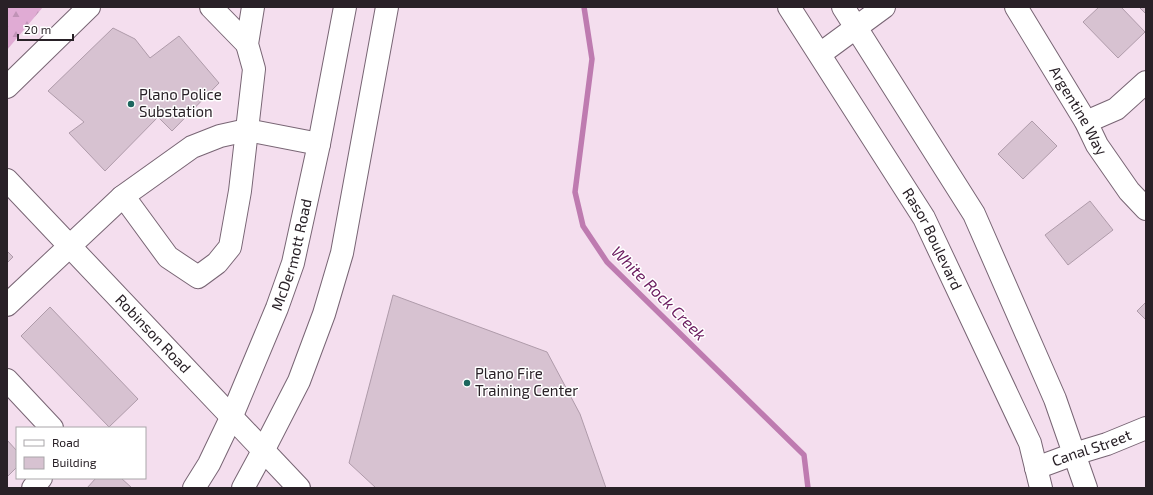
<svg xmlns="http://www.w3.org/2000/svg" width="1153" height="495" viewBox="0 0 1153 495" font-family="'Exo 2',sans-serif">
	<defs>
		<pattern id="forest-firs" width="22" height="20" patternUnits="userSpaceOnUse"><rect width="22" height="20" fill="#e0abd4"/><path d="M5 1l3.5 6h-7zM16 11l3.5 6h-7z" fill="#c093b6"/></pattern>
	</defs>
	<rect width="100%" height="100%" fill="#f4deee"/>
	<!-- forest -->
	<path fill="url(#forest-firs)" d="M7,7H43L7,50Z"/>
	<g fill="none" stroke-linecap="round" stroke-linejoin="round">
		<!-- stream -->
		<path stroke="#be7bb0" stroke-width="5.5" d="M584,7L592,59L575,192L583,226L607,262L804,455L808,488"/>
	</g>
	<!-- building -->
	<path fill="#d7c2d1" stroke="#af9baa" d="M1099,7H1121L1145,32L1118,58L1083,22Z
		M1139,7H1146V14Z
		M113,28L135,39L150,58L179,36L219,83L172,131L158,117L105,171L69,133L84,122L48,91Z
		M1032,121L1057,146L1023,179L998,154Z
		M1090,201L1113,230L1068,265L1045,235Z
		M7,251L13,257L7,263Z
		M393,295L547,352L580,414L606,488H376L349,463Z
		M1146,302V320L1137,311Z
		M50,307L138,399L109,427L21,336Z
		M7,440L17,451V467L7,477Z
		M96,478H121L132,488H87Z"/>
	<g fill="none" stroke-linecap="round" stroke-linejoin="round">
		<defs>
			<g id="minor">
				<path d="M211,7L247,44"/>
				<path id="s1" d="M1016,7L1086,122L1097,145L1129,191L1146,209"/>
				<path d="M820,54L884,7"/>
				<path d="M7,87L89,7"/>
				<path d="M1086,122L1116,109L1146,82"/>
				<path id="s2" d="M7,180L299,488"/>
				<path d="M122,197L192,147L220,136L247,130L319,144"/>
				<path d="M7,305L122,197L127,201L168,257L198,277L217,263L230,247L240,191L254,69L247,44L253,7"/>
				<path d="M7,380L52,428"/>
				<path id="s3" d="M1036,468L1074,454L1107,444L1146,428"/>
				<path d="M33,488L41,478"/>
			</g>
			<g id="major">
				<path id="s4" d="M789,7L924,218L1030,443L1041,488"/>
				<path d="M843,7L974,214L1055,399L1086,488"/>
				<path id="s5" d="M194,488L209,464L231,418L277,308L293,263L319,144L345,7"/>
				<path d="M243,488L263,451L299,381L324,314L342,253L387,7"/>
			</g>
		</defs>
		<!-- minor casing -->
		<use href="#minor" stroke="#786574" stroke-width="24"/>
		<!-- major casing -->
		<use href="#major" stroke="#786574" stroke-width="24"/>
		<!-- minor -->
		<use href="#minor" stroke="#fff" stroke-width="22"/>
		<!-- major -->
		<use href="#major" stroke="#fff" stroke-width="22"/>
	</g>
	<!-- markers -->
	<g fill="#1c665e" stroke="#fff" stroke-width="1.5">
		<circle cx="131" cy="104" r="4"/>
		<circle cx="467" cy="383" r="4"/>
	</g>
	<g text-anchor="middle" stroke-width="3" stroke-linejoin="round" paint-order="stroke">
		<!-- poi labels -->
		<g font-size="15" fill="#292127" stroke="#fff" text-anchor="start">
			<text x="139" y="100">Plano Police<tspan x="139" dy="17">Substation</tspan></text>
			<text x="475" y="379">Plano Fire<tspan x="475" dy="17">Training Center</tspan></text>
		</g>
		<!-- street labels -->
		<g font-size="15" fill="#292127" stroke="#fff">
			<text dy="5" stroke="none"><textPath href="#s1" startOffset="121">Argentine Way</textPath></text>
			<text dy="5" stroke="none"><textPath href="#s4" startOffset="273">Rasor Boulevard</textPath></text>
			<text dy="5" stroke="none"><textPath href="#s5" startOffset="254">McDermott Road</textPath></text>
			<text dy="5" stroke="none"><textPath href="#s2" startOffset="212">Robinson Road</textPath></text>
			<text dy="5" stroke="none"><textPath href="#s3" startOffset="59">Canal Street</textPath></text>
		</g>
		<!-- water labels -->
		<g font-size="16" font-style="italic" fill="#6b1b5f" stroke="#fff">
			<text transform="translate(659 293) rotate(45)" y="6">White Rock Creek</text>
		</g>
	</g>
	<!-- border -->
	<rect width="1153" height="495" fill="none" stroke="#292127" stroke-width="16"/>
	<!-- legend -->
	<rect x="16" y="427" width="130" height="52" fill="#ffffff" stroke="#a9a6a9"/>
	<rect x="24" y="440" width="20" height="6" fill="#ffffff" stroke="#a9a6a9"/>
	<text x="52" y="447" font-size="12" fill="#292127">Road</text>
	<rect x="24" y="457" width="20" height="12" fill="#d7c2d1" stroke="#a9a6a9"/>
	<text x="52" y="467" font-size="12" fill="#292127">Building</text>
	<!-- scale -->
	<path d="M18 34v6h55v-6" fill="none" stroke="#292127" stroke-width="2"/>
	<text x="24" y="34" font-size="12" fill="#292127" stroke="#ffffff" stroke-width="3" paint-order="stroke">20 m</text>
</svg>
